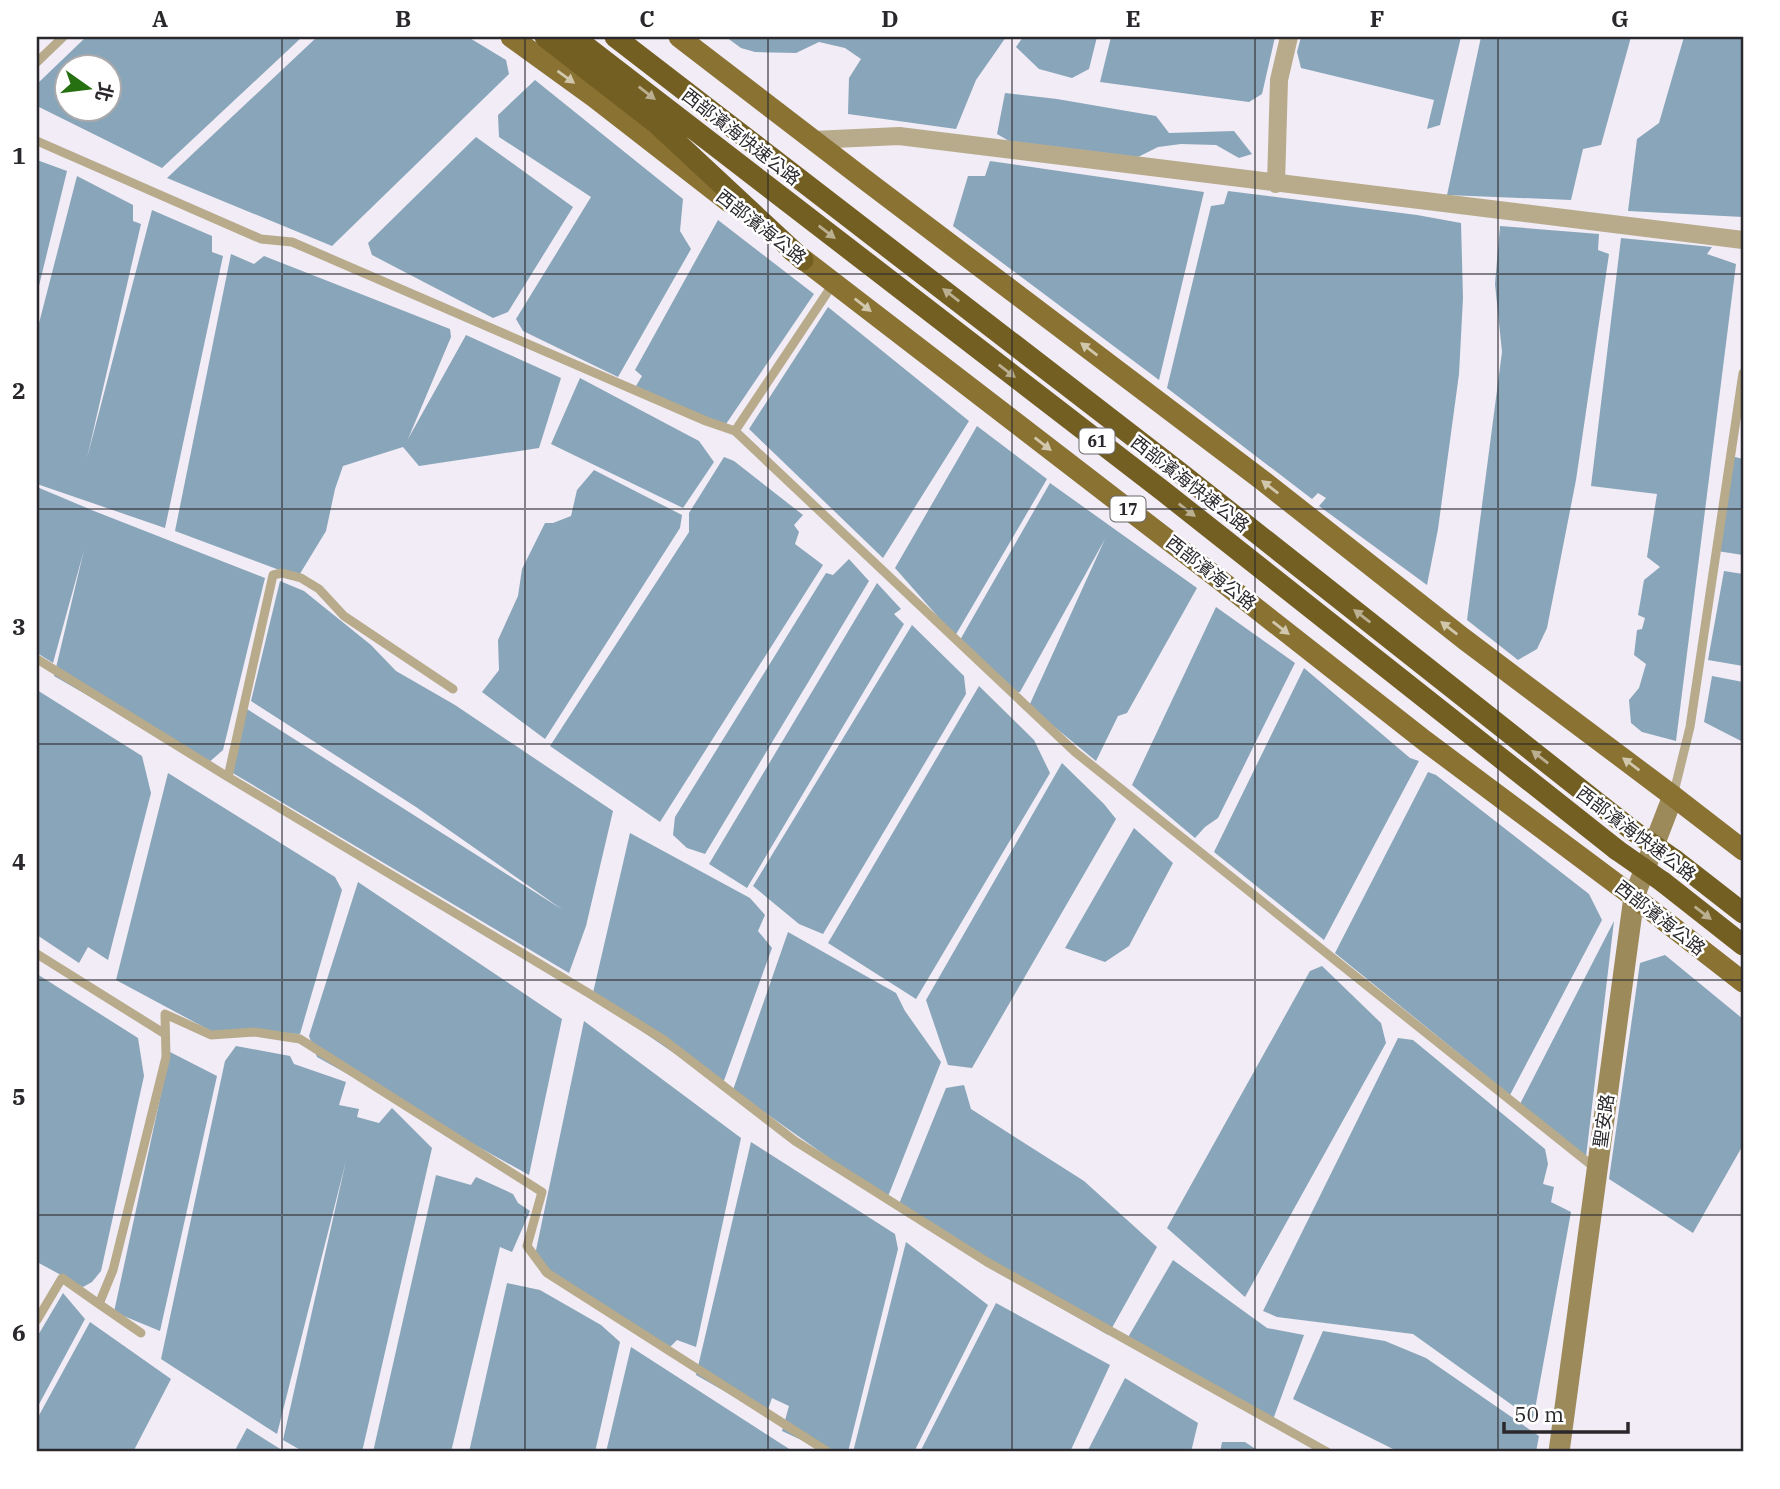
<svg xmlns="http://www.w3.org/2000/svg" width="1780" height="1489" viewBox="0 0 1780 1489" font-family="'IBM Plex Serif','Noto Sans TC',serif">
	<rect width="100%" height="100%" fill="#f1ecf6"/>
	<!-- water -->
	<path fill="#89a5b9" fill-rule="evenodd" d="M86,37H302L162,168L37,106V84ZM66,66H108V108H66Z
		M317,37H468L506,60L509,74L332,246L167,178Z
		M726,37H1006L976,80L956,129L848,114L849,78L861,59L845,48L819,42L796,53L755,52L741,48Z
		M1023,37H1097L1089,69L1072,78L1039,69L1016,47Z
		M1111,37H1275L1262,94L1249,102L1100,82Z
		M1301,37H1461L1440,125L1427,129L1434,100L1301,68L1297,52Z
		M1481,37H1631L1601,145L1583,149L1571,200L1447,195Z
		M1684,37H1743V217L1628,211L1637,139L1659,123Z
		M535,80L683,199L680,231L691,249L618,377L523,331L516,319L591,197L499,137L498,115Z
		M1005,93L1057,99L1156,116L1169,133L1234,131L1252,154L1239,158L1216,145L1181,144L1158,147L1138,157L1009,141L997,134Z
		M476,137L573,207L508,312L493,318L372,255L368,243Z
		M37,160L67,171L37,294Z
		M990,161L1204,192L1159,380L953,226L968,176H985Z
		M77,176L133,205V221L141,224L87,458L152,210L212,236V252L223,256L165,528L37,484V331Z
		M1228,191L1417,215L1461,223L1463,298L1459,374L1438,529L1427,585L1319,506L1326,498L1318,493L1312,499L1167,388L1211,206L1224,204Z
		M718,220L814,294L724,427L636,386L642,376L635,370Z
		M1500,226L1599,234L1598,250L1609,254L1576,480L1547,628L1537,649L1518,660L1467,620L1502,352L1495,284Z
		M1621,238L1712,247L1707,254L1736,264L1676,741L1642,732L1631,723L1629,700L1639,688L1646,664L1634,655L1637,630L1642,629L1645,618L1638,615L1644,580L1660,567L1647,557L1657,494L1591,486Z
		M231,254L254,264L264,256L450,329L451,337L408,439L466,335L561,378L539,448L419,466L403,447L343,466L335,489L326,531L298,577L175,531Z
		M828,307L969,421L883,558L749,429Z
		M580,378L699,441L714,462L683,508L551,444Z
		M977,426L1047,479L955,636L895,568Z
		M1731,456L1743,459V555L1717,551Z
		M724,457L734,461L803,515L794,525L799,532L795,544L823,565L660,822L550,746L689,532V513Z
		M594,470L682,515L680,528L545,739L482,692L499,670L498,640L518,596L522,569L545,523H553L571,516L577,490Z
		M1050,483L1197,588L1127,713L1118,716L1096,761L1029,706L1105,539L1020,692L1012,693L960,640Z
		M37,487L94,511L265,578L223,750L207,764L54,676L84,550L53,663L37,653Z
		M849,559L869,581L705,854L687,848L673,835L675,817L826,573L833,575Z
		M1724,571L1743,574V666L1708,660Z
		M280,581L304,591L371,645L396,671L455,705L613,811L586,926L569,973L231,772L247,709L563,910L416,807L251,701Z
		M877,583L901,609L894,614L904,624L747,888L709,864Z
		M1216,607L1295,663L1218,818L1205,827L1195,838L1132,785Z
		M912,625L964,676L966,694L823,934L799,924L753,886Z
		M1304,668L1410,758L1419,761L1324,940L1214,852Z
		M1712,676L1743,682V742L1704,722Z
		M979,686L1034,740L1050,773L916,999L828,943Z
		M37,690L142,756L151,793L108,960L88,947L79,963L37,935Z
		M1062,763L1104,804L1116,819L972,1068L948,1065L926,1000Z
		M1428,772L1436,775L1589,894L1602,920L1510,1095L1335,953Z
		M168,773L335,877L342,890L300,1034L211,1031L116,980Z
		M1134,828L1173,863L1129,946L1105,962L1065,948Z
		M630,833L750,898L765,915L758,931L772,948L722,1086L592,997Z
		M358,882L562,1019L529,1175L317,1057L309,1036Z
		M1614,921L1586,1157L1520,1104Z
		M788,932L896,993L905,1011L941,1062L887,1199L733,1090Z
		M1665,955L1743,1019V1145L1693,1233L1609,1179L1640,963Z
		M1322,966L1381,1023L1386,1043L1245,1297L1167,1228L1310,971Z
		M37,974L138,1038L144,1076L101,1271L92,1282L83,1287L37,1262Z
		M584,1021L741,1138L696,1347L677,1340L667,1350L542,1274L535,1255Z
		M1398,1038L1413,1040L1545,1149L1548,1164L1543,1184L1554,1187L1551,1202L1571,1212L1533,1420L1413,1334L1277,1317L1263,1311Z
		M236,1046L290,1056L294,1064L346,1082L339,1105L359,1109L357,1117L379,1123L392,1108L432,1148L362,1452H304L283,1440L346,1161L277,1434L161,1359L225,1061Z
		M170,1052L217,1076L160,1331L114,1312Z
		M964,1085L971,1109L1084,1181L1157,1247L1108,1335L995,1270L899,1204L946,1088Z
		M751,1142L895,1234L898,1249L848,1452H827L782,1431L789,1406L772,1398L766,1415L696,1375Z
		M436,1175L471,1185L476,1177L513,1194L518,1203L530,1211L512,1252L500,1247L451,1452H373Z
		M906,1242L988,1305L914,1452H853Z
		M1173,1260L1267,1328L1304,1335L1271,1425L1127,1339Z
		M507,1283L540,1290L601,1325L620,1342L595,1452H469Z
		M63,1293L85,1319L37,1408V1337Z
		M996,1303L1110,1365L1070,1452H920Z
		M90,1322L171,1379L133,1452H37V1419Z
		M1323,1331L1385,1341L1426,1358L1539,1436L1536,1452H1399L1293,1399Z
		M631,1347L794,1452H606Z
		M1125,1378L1198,1423L1191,1452H1087Z
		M247,1428L285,1452H234Z
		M1222,1442H1245L1260,1452H1220Z"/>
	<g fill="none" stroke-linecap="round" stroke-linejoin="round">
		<!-- lane -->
		<path stroke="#b8ab8c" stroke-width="9" d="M37,62L63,37
			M37,141L261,239L292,242L706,421L735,431L1075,752L1595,1168
			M735,431L833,284
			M37,659L228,777L590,994L664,1040L795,1141L987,1262L1327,1452
			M228,777L273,575L282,573L301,578L319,589L344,616L453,689
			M1673,796L1690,727L1743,373
			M37,954L165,1034
			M99,1304L141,1333
			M37,1320L62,1278L99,1304L113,1270L166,1057L165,1014L211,1035L254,1032L300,1039L542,1192L527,1246L547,1273L828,1452"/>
		<!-- street -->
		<path stroke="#b8ab8c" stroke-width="18" d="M813,140L899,136L1743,240
			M1276,184L1279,80L1289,37"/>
		<!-- secondary -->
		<path stroke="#9d8a5a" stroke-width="21" d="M1559,1452L1634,897L1673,796"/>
		<!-- primary -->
		<path stroke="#8a7233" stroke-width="21" d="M511,37L594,97L729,202
			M679,37L868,182L1262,480L1464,639L1673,796L1743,850
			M791,250L1220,580L1425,741L1634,897L1743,982"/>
		<!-- highway -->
		<path stroke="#745f23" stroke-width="21" d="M545,37L657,124L803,260
			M574,37L1163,491L1617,850
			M615,37L1178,471L1632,830
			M1675,860L1743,913
			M1663,882L1743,945"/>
		<!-- highway-bridge -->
		<path stroke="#745f23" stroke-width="21" d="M1632,830L1675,860
			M1617,850L1663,882"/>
	</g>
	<!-- one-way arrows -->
	<defs><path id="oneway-solid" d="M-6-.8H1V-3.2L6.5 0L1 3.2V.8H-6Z" transform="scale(1.75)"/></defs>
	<g fill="#d0c7ad">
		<use href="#oneway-solid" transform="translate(566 77) rotate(36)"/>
		<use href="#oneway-solid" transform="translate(863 305) rotate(38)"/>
		<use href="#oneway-solid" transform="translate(1089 349) rotate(-143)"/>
		<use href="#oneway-solid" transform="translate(1043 444) rotate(38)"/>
		<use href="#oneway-solid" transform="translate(1270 487) rotate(-142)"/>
		<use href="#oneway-solid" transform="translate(1281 628) rotate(38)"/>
		<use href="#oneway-solid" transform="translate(1449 628) rotate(-142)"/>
		<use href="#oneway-solid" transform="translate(1631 764) rotate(-143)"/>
	</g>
	<g fill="#baaf91">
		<use href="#oneway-solid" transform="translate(647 93) rotate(38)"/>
		<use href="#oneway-solid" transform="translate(827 232) rotate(38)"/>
		<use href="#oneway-solid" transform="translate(951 295) rotate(-142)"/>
		<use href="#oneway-solid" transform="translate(1007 371) rotate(38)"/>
		<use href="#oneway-solid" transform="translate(1187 510) rotate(38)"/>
		<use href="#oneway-solid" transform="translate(1362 616) rotate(-142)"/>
		<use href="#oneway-solid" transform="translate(1540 757) rotate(-142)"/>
		<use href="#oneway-solid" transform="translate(1703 913) rotate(38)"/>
	</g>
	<!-- grid -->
	<path fill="none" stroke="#2a282c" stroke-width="2" stroke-opacity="0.55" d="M282,37V1452M525,37V1452M768,37V1452M1012,37V1452M1255,37V1452M1498,37V1452M37,274H1743M37,509H1743M37,744H1743M37,980H1743M37,1215H1743"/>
	<g text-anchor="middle" stroke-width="5" stroke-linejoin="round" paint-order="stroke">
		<!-- shield labels -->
		<g fill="#fff" stroke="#6a686b" stroke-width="2">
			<rect x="1079.5" y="428.5" width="35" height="25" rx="5"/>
			<rect x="1110.5" y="496.5" width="35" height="25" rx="5"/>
		</g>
		<g font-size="16" font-weight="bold" fill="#2a282c">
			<text x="1097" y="447">61</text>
			<text x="1128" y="515">17</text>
		</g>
		<!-- street labels -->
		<g font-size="18" fill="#2a282c" stroke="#fff">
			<text transform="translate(741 137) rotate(38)" y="6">西部濱海快速公路</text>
			<text transform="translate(761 227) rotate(38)" y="6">西部濱海公路</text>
			<text transform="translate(1190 484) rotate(38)" y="6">西部濱海快速公路</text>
			<text transform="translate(1211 573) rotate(38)" y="6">西部濱海公路</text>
			<text transform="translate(1636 834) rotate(37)" y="6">西部濱海快速公路</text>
			<text transform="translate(1660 918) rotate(38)" y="6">西部濱海公路</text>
			<text transform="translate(1604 1121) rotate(-82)" y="6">聖安路</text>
		</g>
	</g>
	<!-- border -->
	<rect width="1780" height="1489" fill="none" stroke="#ffffff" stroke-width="77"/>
	<!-- north arrow -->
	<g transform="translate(88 88) rotate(104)"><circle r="33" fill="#ffffff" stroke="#aaa9ab" stroke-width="2"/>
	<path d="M0-5L12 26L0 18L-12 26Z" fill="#277011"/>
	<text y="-10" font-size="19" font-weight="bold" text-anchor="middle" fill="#2a282c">北</text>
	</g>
	<!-- scale -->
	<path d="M1504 1422v10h124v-10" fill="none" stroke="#2a282c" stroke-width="3.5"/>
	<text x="1514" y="1422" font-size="21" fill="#2a282c" stroke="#ffffff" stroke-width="5" paint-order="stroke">50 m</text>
	<rect x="38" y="38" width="1704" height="1412" fill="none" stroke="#2a282c" stroke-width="2.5"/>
	<g font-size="23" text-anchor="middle" font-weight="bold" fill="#2a282c">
		<text x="160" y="27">A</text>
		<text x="403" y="27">B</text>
		<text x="647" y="27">C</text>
		<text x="890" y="27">D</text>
		<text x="1133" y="27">E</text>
		<text x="1377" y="27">F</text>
		<text x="1620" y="27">G</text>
		<text x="19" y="164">1</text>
		<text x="19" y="399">2</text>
		<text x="19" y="635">3</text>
		<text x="19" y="870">4</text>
		<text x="19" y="1105">5</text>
		<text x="19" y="1341">6</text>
	</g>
</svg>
